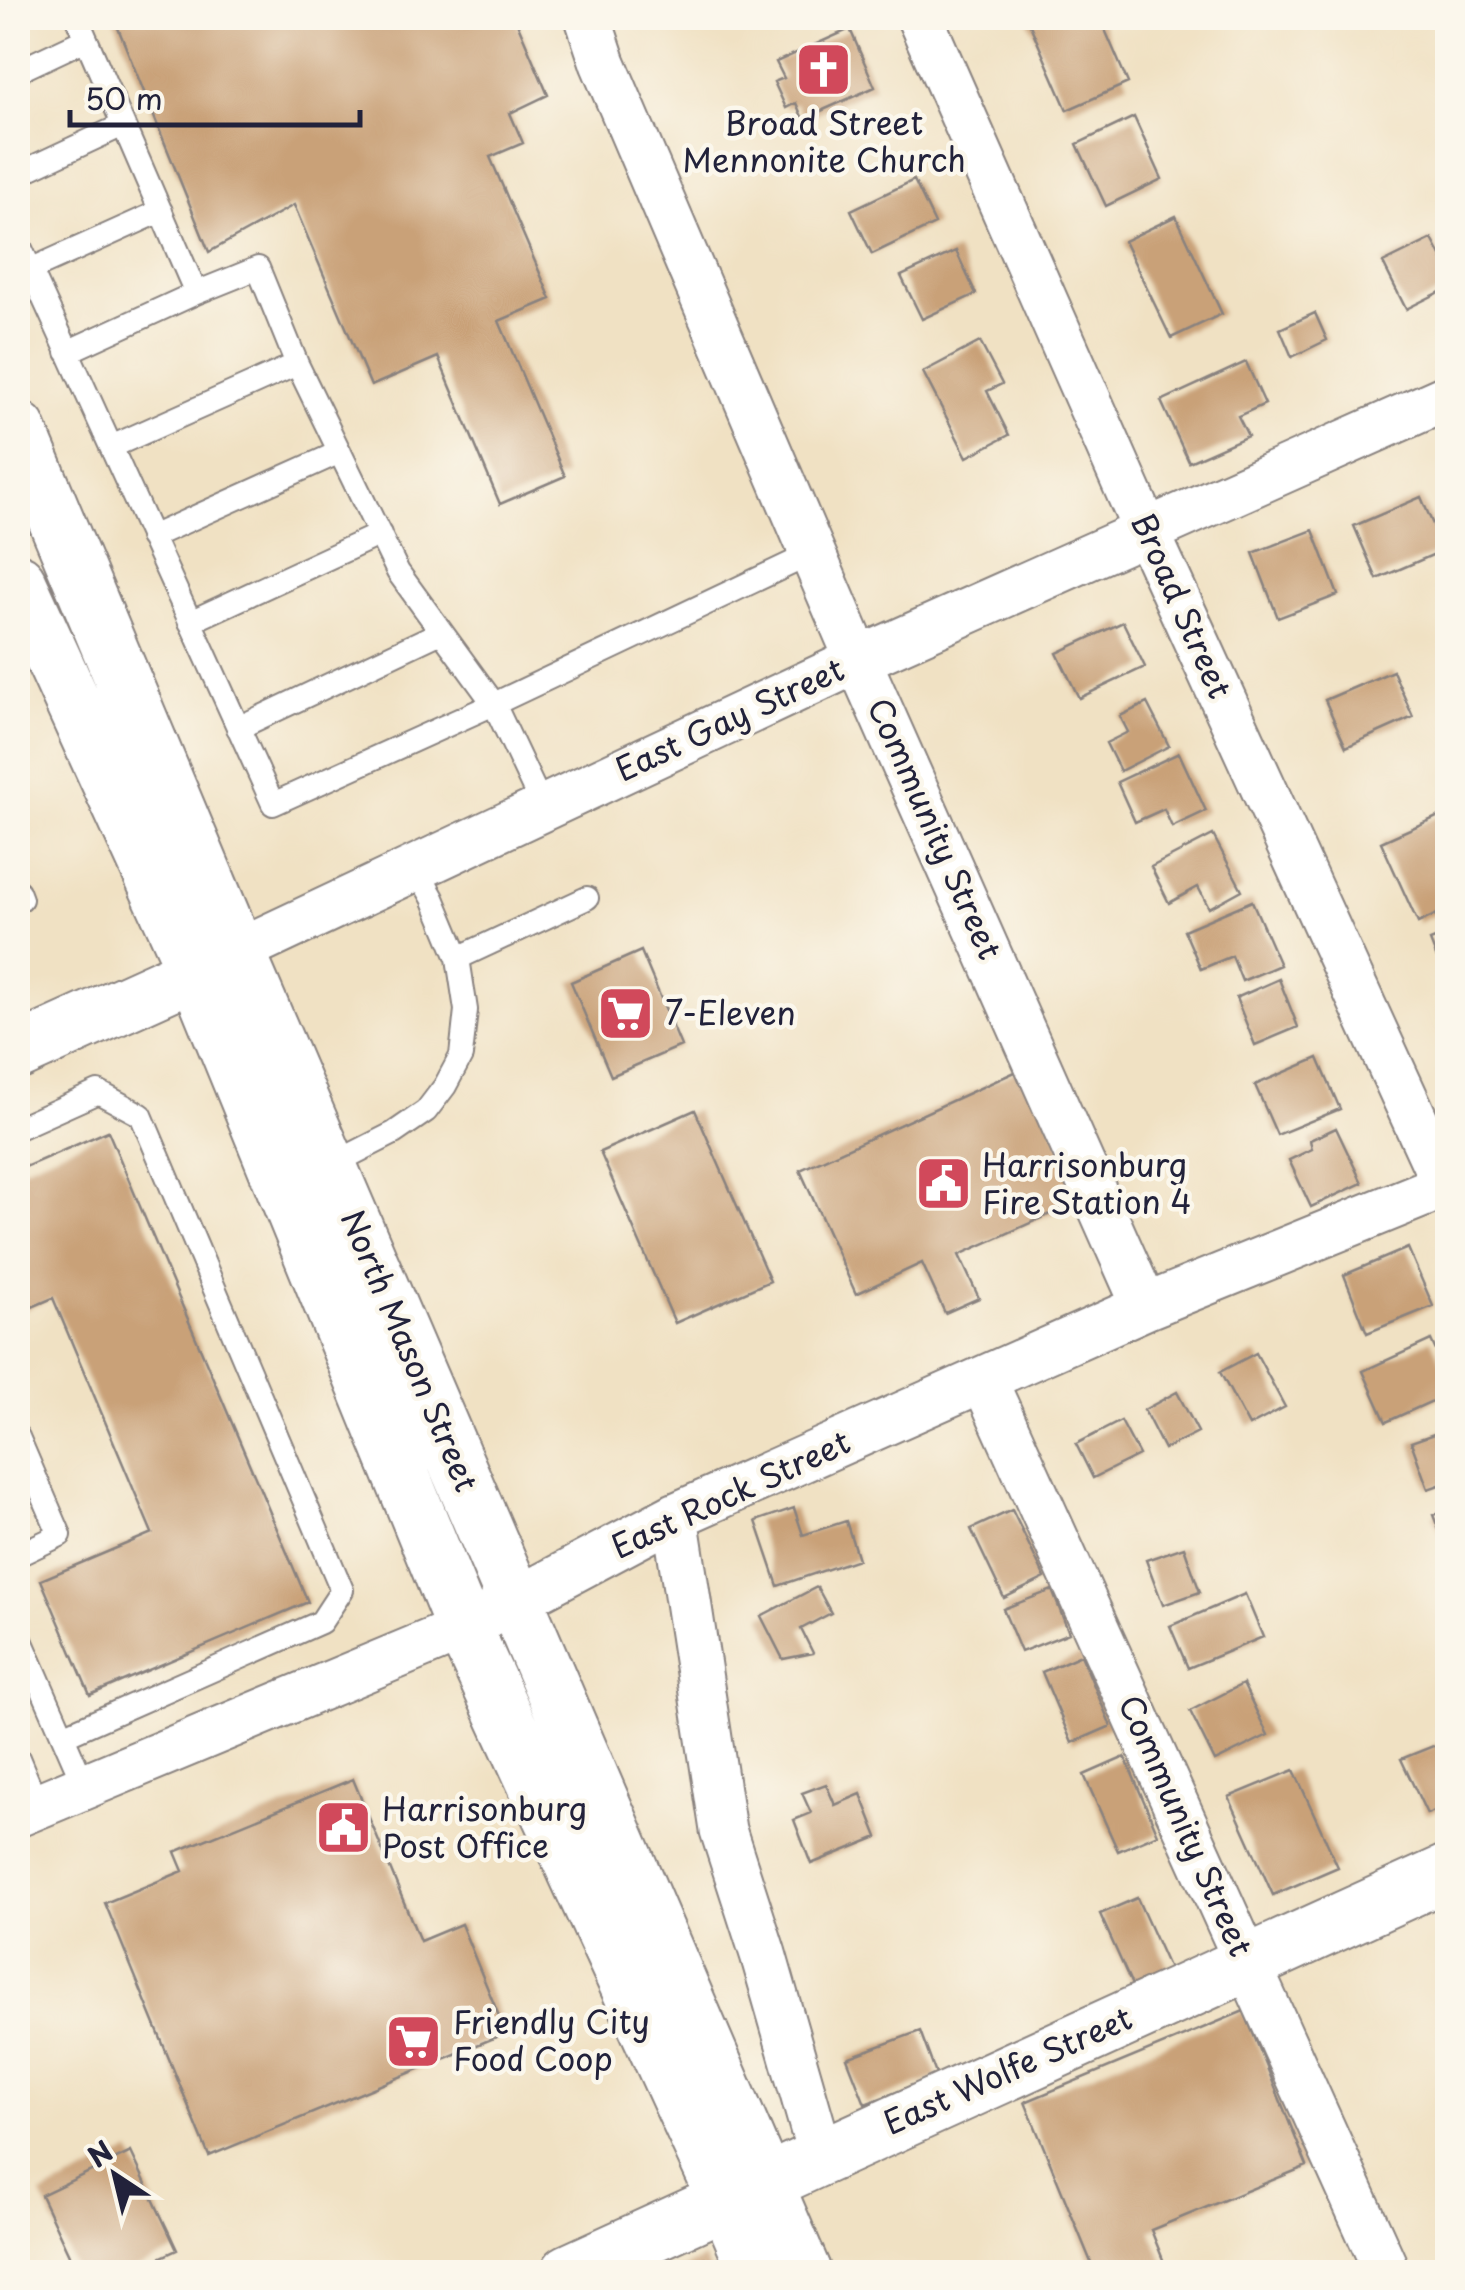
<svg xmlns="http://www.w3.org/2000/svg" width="1465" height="2290" viewBox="0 0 1465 2290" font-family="'Playpen Sans',sans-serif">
	<rect width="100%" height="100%" fill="#fbf7ec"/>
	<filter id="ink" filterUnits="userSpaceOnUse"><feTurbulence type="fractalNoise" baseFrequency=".01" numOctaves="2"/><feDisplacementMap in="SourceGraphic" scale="20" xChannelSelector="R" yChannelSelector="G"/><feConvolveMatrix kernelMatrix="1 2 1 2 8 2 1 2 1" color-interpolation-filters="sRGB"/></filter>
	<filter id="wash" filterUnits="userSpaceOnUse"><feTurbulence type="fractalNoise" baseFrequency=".0048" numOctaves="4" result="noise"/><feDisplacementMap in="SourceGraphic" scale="40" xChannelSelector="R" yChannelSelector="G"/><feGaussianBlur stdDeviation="2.25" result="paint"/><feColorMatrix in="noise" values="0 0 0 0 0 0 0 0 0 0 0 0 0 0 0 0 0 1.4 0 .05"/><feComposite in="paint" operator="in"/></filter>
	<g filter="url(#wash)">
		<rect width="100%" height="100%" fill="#f0e1c3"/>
		<g id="blocks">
			<!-- building -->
			<path fill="#c9a178" d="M114,18H515L548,95L510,113L523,143L490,157L551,299L499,321L565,476L500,504L438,357L371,386L294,205L209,252Z
				M1027,18H1100L1128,83L1067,110Z
				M850,29L875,87L803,119L796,103L786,108L774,82L784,78L776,62Z
				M1134,117L1162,179L1106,206L1077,144Z
				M914,180L935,224L872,254L851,210Z
				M1176,216L1222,314L1171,338L1124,241Z
				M1432,239L1448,269V288L1406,309L1383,263Z
				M956,251L976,294L922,319L901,276Z
				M1315,313L1327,340L1292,357L1280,329Z
				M980,342L1002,384L987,391L1009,435L967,457L923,372Z
				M1246,362L1265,404L1238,416L1248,436L1189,462L1161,401Z
				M1421,497L1444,550L1377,579L1354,526Z
				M1313,530L1338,595L1278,618L1253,553Z
				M1123,622L1145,667L1079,698L1057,653Z
				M1393,671L1413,717L1346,747L1325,700Z
				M1147,703L1169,746L1120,771L1106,743L1128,732L1120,716Z
				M1179,753L1206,811L1172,827L1164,809L1135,822L1117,782Z
				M1448,812V909L1418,923L1381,842Z
				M1213,835L1242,890L1209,908L1198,887L1169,903L1151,867Z
				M1252,901L1280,965L1242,981L1232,956L1201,969L1184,930Z
				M1448,934V983H1447L1430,941Z
				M641,951L681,1046L611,1076L571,982Z
				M1279,979L1298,1027L1255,1045L1236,998Z
				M1318,1058L1340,1109L1277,1135L1255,1085Z
				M1026,1067L1086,1198L959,1255L979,1298L945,1313L922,1263L856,1294L800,1170Z
				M695,1110L770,1281L675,1323L600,1152Z
				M1336,1128L1362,1183L1311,1207L1289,1160L1312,1149L1310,1140Z
				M108,1131L308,1602L90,1695L41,1580L152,1533L53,1298L18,1313V1170Z
				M1408,1248L1433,1306L1367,1333L1344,1275Z
				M1431,1340L1448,1377V1394L1386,1422L1363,1371Z
				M1256,1353L1285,1407L1249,1426L1220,1372Z
				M1177,1392L1198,1432L1164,1449L1144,1410Z
				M1121,1421L1139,1455L1093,1478L1076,1444Z
				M1448,1429V1482L1428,1489L1411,1442Z
				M794,1508L803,1535L846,1521L858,1559L778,1586L756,1521Z
				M1448,1509V1550H1447L1433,1515Z
				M1012,1510L1045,1578L1004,1598L971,1529Z
				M1184,1547L1200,1592L1163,1605L1146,1560Z
				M817,1587L831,1613L801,1629L813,1653L783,1659L761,1616Z
				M1052,1590L1069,1633L1021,1652L1003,1609Z
				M1245,1594L1263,1637L1188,1668L1170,1626Z
				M1081,1655L1111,1726L1072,1743L1042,1672Z
				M1243,1684L1268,1735L1215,1761L1190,1711Z
				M1448,1740V1806L1427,1814L1401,1759Z
				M1125,1757L1158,1834L1118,1851L1084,1775Z
				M1294,1770L1338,1867L1273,1895L1229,1797Z
				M353,1779L420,1941L461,1924L506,2033L209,2156L105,1903L183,1871L175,1852Z
				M826,1784L835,1805L861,1794L878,1837L811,1864L794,1820L811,1813L802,1793Z
				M1137,1898L1169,1969L1132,1985L1100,1914Z
				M1244,2011L1307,2166L1151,2230L1168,2272H1095L1025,2102Z
				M920,2031L937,2077L865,2104L847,2058Z
				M131,2152L177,2250L129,2272H77L41,2195Z
				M704,2258L710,2272H675Z"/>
		</g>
	</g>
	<g filter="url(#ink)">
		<use href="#blocks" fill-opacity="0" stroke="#89827f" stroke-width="2.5"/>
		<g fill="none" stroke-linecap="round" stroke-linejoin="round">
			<defs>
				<path id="lane" d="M77,18L196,293L258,268L297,364L398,572L494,704L543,808
					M18,71L86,39
					M18,174L123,125
					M18,242L273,804L494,704L813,553
					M30,270L161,211
					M67,352L196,293
					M111,447L297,364
					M151,537L340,452
					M190,622L380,534
					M238,728L441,632
					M18,891L21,899L18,900
					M458,958L587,898
					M18,1128L98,1092L141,1115L342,1590L321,1622L63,1736
					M329,1166L394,1133L426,1111L445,1086L461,1056L466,1010L458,958L433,898L416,868
					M18,1437L60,1535L18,1555
					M18,1633L85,1787
					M18,1758L38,1806"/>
				<path id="street" d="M588,18L603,63L858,660L1145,1307
					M920,18L1147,533L1448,1192
					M237,952L858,660L1448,397
					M984,1380L1387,2272
					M675,1516L723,1830L763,1954L821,2156
					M18,1814L464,1628L675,1516L1145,1307L1448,1184"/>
				<path id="secondary" d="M18,429L237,952L803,2272
					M18,582L196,972L464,1628L727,2202L757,2272
					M18,1052L230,956
					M569,2272L1448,1872"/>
			</defs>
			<!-- lane casing -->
			<use href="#lane" stroke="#89827f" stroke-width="26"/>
			<!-- street casing -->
			<use href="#street" stroke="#89827f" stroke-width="49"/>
			<!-- secondary casing -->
			<use href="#secondary" stroke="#89827f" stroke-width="59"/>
			<!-- lane -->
			<use href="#lane" stroke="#fff" stroke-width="22"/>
			<!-- street -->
			<use href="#street" stroke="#fff" stroke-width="45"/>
			<!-- secondary -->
			<use href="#secondary" stroke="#fff" stroke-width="55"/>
		</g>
	</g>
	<!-- icons -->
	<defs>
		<symbol id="church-square" viewBox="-11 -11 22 22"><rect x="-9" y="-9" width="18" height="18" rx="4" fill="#d1495b" stroke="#fbf7ec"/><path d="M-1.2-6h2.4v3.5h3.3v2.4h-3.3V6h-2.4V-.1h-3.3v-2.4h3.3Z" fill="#fff"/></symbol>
		<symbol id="supermarket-square" viewBox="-11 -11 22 22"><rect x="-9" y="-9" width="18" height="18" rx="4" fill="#d1495b" stroke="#fbf7ec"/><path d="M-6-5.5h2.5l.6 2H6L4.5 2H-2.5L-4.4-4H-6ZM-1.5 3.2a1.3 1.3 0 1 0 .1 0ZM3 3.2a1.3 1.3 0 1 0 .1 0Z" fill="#fff"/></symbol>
		<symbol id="civic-square" viewBox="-11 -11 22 22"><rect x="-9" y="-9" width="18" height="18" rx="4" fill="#d1495b" stroke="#fbf7ec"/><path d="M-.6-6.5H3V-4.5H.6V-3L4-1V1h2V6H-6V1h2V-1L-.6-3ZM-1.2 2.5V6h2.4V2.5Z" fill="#fff"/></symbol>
	</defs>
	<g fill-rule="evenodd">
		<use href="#church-square" x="792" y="38" width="63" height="63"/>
		<use href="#supermarket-square" x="594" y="982" width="63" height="63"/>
		<use href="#civic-square" x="912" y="1152" width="63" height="63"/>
		<use href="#civic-square" x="312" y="1796" width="63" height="63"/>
		<use href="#supermarket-square" x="382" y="2010" width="63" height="63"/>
	</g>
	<g text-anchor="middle" stroke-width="9" stroke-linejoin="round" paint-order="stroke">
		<!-- poi labels -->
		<g font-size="32" fill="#22223b" stroke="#fbf7ec" text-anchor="start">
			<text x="824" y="135" text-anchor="middle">Broad Street<tspan x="824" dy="37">Mennonite Church</tspan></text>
			<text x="665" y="1025">7-Eleven</text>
			<text x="982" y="1177">Harrisonburg<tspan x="982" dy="37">Fire Station 4</tspan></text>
			<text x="382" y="1821">Harrisonburg<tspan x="382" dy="37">Post Office</tspan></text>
			<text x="453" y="2034">Friendly City<tspan x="453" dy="37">Food Coop</tspan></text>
		</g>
		<!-- street labels -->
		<g font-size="32" fill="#22223b" stroke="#fbf7ec">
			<text transform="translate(1181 606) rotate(66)" y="11">Broad Street</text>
			<text transform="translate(730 720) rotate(-25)" y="11">East Gay Street</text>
			<text transform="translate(934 829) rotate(66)" y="11">Community Street</text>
			<text transform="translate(409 1351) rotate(67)" y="11">North Mason Street</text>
			<text transform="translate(731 1495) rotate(-25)" y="11">East Rock Street</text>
			<text transform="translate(1185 1826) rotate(66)" y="11">Community Street</text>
			<text transform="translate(1008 2071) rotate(-24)" y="11">East Wolfe Street</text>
		</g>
	</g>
	<!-- margin -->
	<rect width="1465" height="2290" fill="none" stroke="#fbf7ec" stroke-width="60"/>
	<!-- north arrow -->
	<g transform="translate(115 2175) rotate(325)" stroke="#fbf7ec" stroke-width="8" paint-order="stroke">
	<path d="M0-8L18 38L0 25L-18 38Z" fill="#22223b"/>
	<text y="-15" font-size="28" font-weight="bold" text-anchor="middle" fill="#22223b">N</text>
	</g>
	<!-- scale -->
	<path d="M70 110v15h290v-15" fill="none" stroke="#22223b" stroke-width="5"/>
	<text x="85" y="110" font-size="30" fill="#22223b" stroke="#fbf7ec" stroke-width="8" paint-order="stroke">50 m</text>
</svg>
